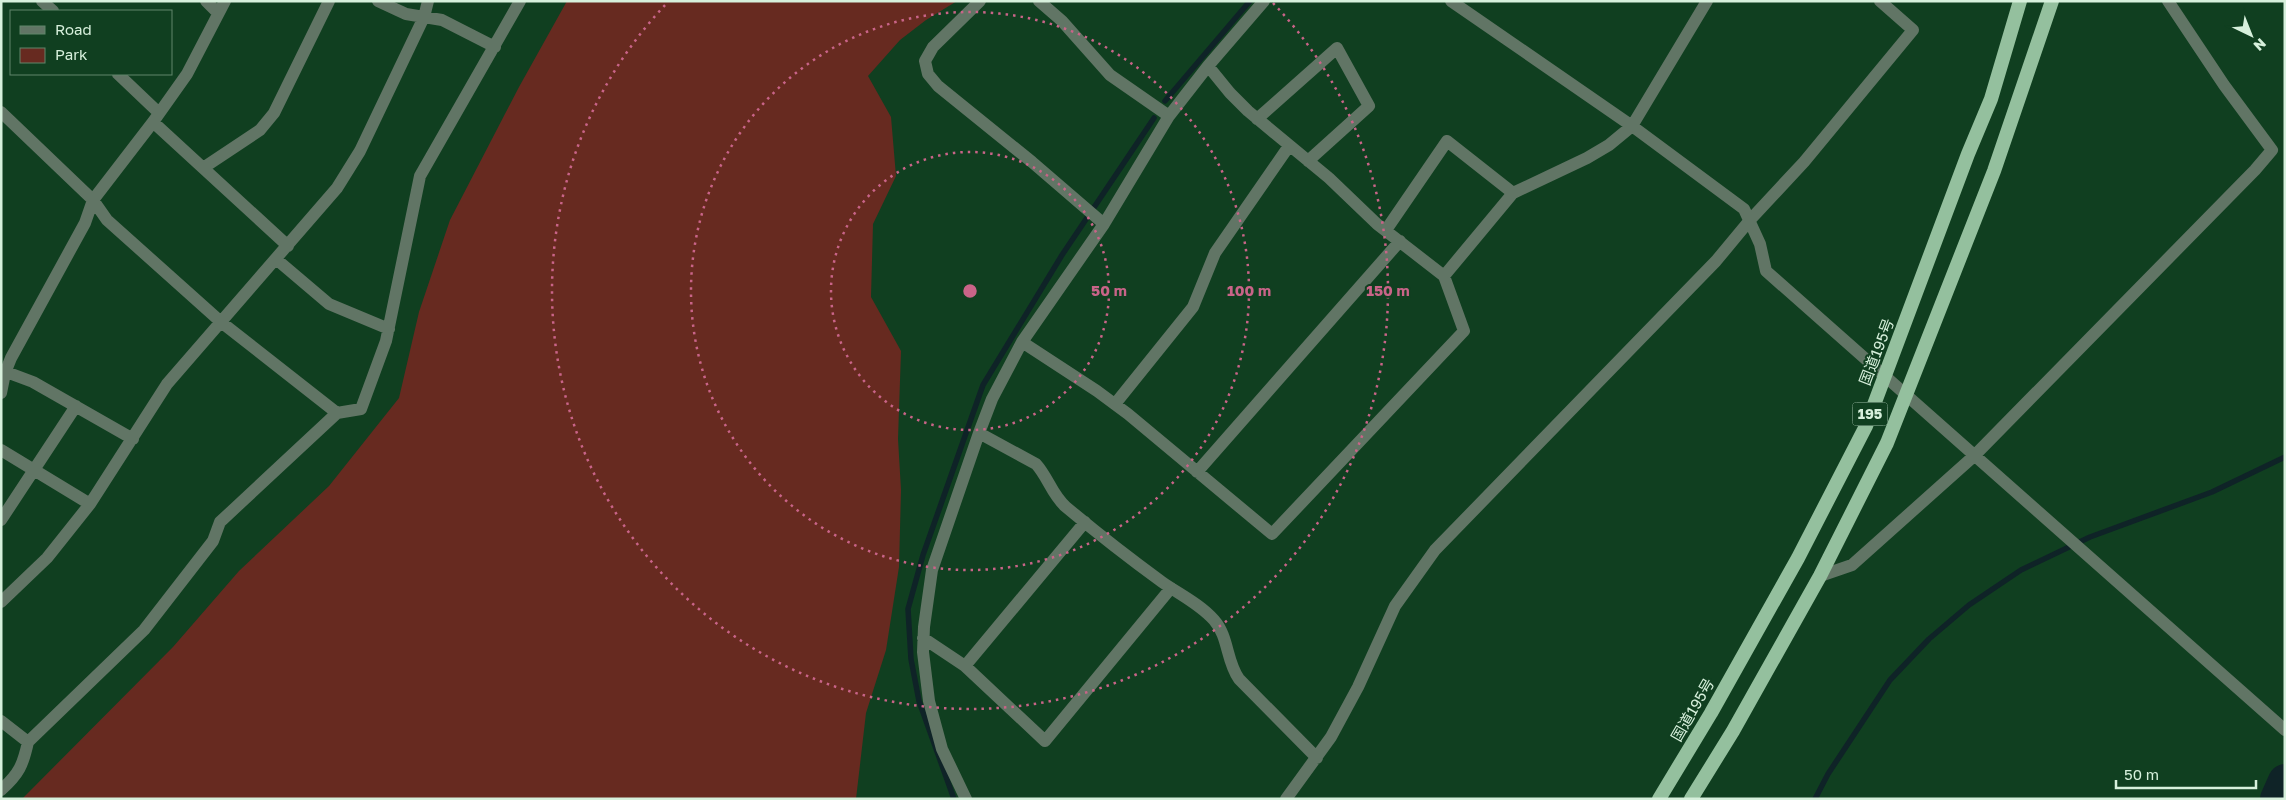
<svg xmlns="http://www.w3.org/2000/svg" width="2286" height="800" viewBox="0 0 2286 800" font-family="'Golos Text','Noto Sans JP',sans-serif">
	<rect width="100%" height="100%" fill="#103f20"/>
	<!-- green -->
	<path fill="#672a20" d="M567,1H957L926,20L900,40L868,76L891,117L896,176L873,224L871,297L901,351L898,439L901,490L899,567L886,650L866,713L856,799H22L173,647L239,571L329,486L399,398L419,312L450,220L519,87Z"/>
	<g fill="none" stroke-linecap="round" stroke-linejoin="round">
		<!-- stream -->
		<path stroke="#0f2327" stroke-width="5.5" d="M1165,101L1250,1
			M954,799L919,701L911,659L908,609L923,555L983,385L1062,255L1154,118
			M1815,799L1828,774L1890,680L1929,639L1969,605L2021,570L2090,537L2212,492L2285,457"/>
		<!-- river -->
		<path stroke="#0f2327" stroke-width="34" d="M2277,799L2285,781"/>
		<!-- minor -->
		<path stroke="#617565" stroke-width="12" d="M42,1L53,11
			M206,1L218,13
			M378,1L406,14L442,20L495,47
			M980,1L933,47L925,61L928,74L938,86L1032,162L1104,224
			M1039,1L1062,21L1110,75L1169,116
			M1451,1L1632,126L1744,209L1760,244L1766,271L2285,730
			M118,74L159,113
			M1,112L93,200L107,220L221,322L337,413
			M1257,119L1337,48L1369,106L1308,161
			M153,122L288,246
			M203,168L260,130L274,113L329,1
			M1386,230L1447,141L1513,193
			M276,259L329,304L389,329
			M1444,276L1513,193L1587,158L1609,145L1632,126L1707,1
			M1022,342L1097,391L1128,414L1272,534L1464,331L1444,276L1377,224L1329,178L1248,111L1230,93L1208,66
			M1,370L33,382L133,439
			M1,393L5,373L11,358L85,223L93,200L153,122L187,74L225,1
			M1115,404L1193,307L1215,253L1289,146
			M979,433L1036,464C1048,477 1052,495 1066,507C1097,533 1129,558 1162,582C1179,594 1200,604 1214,620C1229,637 1226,661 1239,679L1317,758
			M1,450L90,504
			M1197,472L1400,241
			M1,520L76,406
			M1820,576L1852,565L1974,456L2255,170L2272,150L2224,85L2168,1
			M1,602L47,558L90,504L167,384L337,188L360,151L424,17L428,1
			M923,638L965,666L1045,741L1171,588
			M965,666L1085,522
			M1,721L28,742
			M1,790C19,774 23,765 28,742L144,630L213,541L220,522L337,413L361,409L386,341L420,176L520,1
			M966,799L942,749L929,701L923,652L924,627L932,570L979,433L992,399L1022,342L1104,224L1169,116L1208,66L1264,1
			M1286,799L1331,737L1358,687L1395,606L1435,550L1716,261L1750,220L1804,162L1913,30L1880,1"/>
		<!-- trunk -->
		<path stroke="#94c09e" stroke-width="14" d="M1659,799L1711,713L1798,558L1866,426L1968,154L1991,99L2020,1
			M1691,799L1733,731L1820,576L1887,443L1994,171L2052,1"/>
	</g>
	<!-- distance rings -->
	<g fill="none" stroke="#c96488" stroke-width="2.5" stroke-dasharray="2.5 5">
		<circle cx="970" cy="291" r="139"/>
		<circle cx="970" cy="291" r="279"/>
		<path d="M1273 3A418 418 0 1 1 667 3"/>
	</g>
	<g text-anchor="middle" stroke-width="4" stroke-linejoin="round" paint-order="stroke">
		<!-- shield labels -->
		<rect fill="#103f20" stroke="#9bbba4" stroke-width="1" x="1852.5" y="402.5" width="35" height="23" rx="4"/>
		<g font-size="14" font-weight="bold" fill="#d7f0dc">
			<text x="1870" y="419">195</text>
		</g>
		<!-- street labels -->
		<g font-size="15" fill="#d7f0dc" stroke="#103f20">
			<text transform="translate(1877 352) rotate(-69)" y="5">国道195号</text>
			<text transform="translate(1693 710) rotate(-60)" y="5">国道195号</text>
		</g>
	</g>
	<circle cx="970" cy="291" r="8" fill="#c96488" stroke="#103f20" stroke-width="2.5"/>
	<g font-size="15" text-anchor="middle" font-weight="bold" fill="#c96488" stroke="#103f20" stroke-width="4" stroke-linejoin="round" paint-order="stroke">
		<text x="1109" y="296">50 m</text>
		<text x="1249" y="296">100 m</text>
		<text x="1388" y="296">150 m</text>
	</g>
	<!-- border -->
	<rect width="2286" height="800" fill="none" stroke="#d7f0dc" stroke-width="5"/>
	<!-- legend -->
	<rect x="10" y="10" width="162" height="65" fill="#103f20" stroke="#60866b"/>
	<rect x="20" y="26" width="25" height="8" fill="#617565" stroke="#60866b"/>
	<text x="55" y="35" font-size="15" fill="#d7f0dc">Road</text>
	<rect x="20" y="48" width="25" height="15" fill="#672a20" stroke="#60866b"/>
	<text x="55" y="60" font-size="15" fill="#d7f0dc">Park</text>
	<!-- north arrow -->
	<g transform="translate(2251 35) rotate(137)" stroke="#103f20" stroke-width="4" paint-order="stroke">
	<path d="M0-4L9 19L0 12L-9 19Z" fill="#d7f0dc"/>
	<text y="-8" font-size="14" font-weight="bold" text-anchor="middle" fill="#d7f0dc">N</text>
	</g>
	<!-- scale -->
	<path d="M2116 780v8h140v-8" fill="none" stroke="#d7f0dc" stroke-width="2.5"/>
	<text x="2124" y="780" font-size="15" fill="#d7f0dc" stroke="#103f20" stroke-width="4" paint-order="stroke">50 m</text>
</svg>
